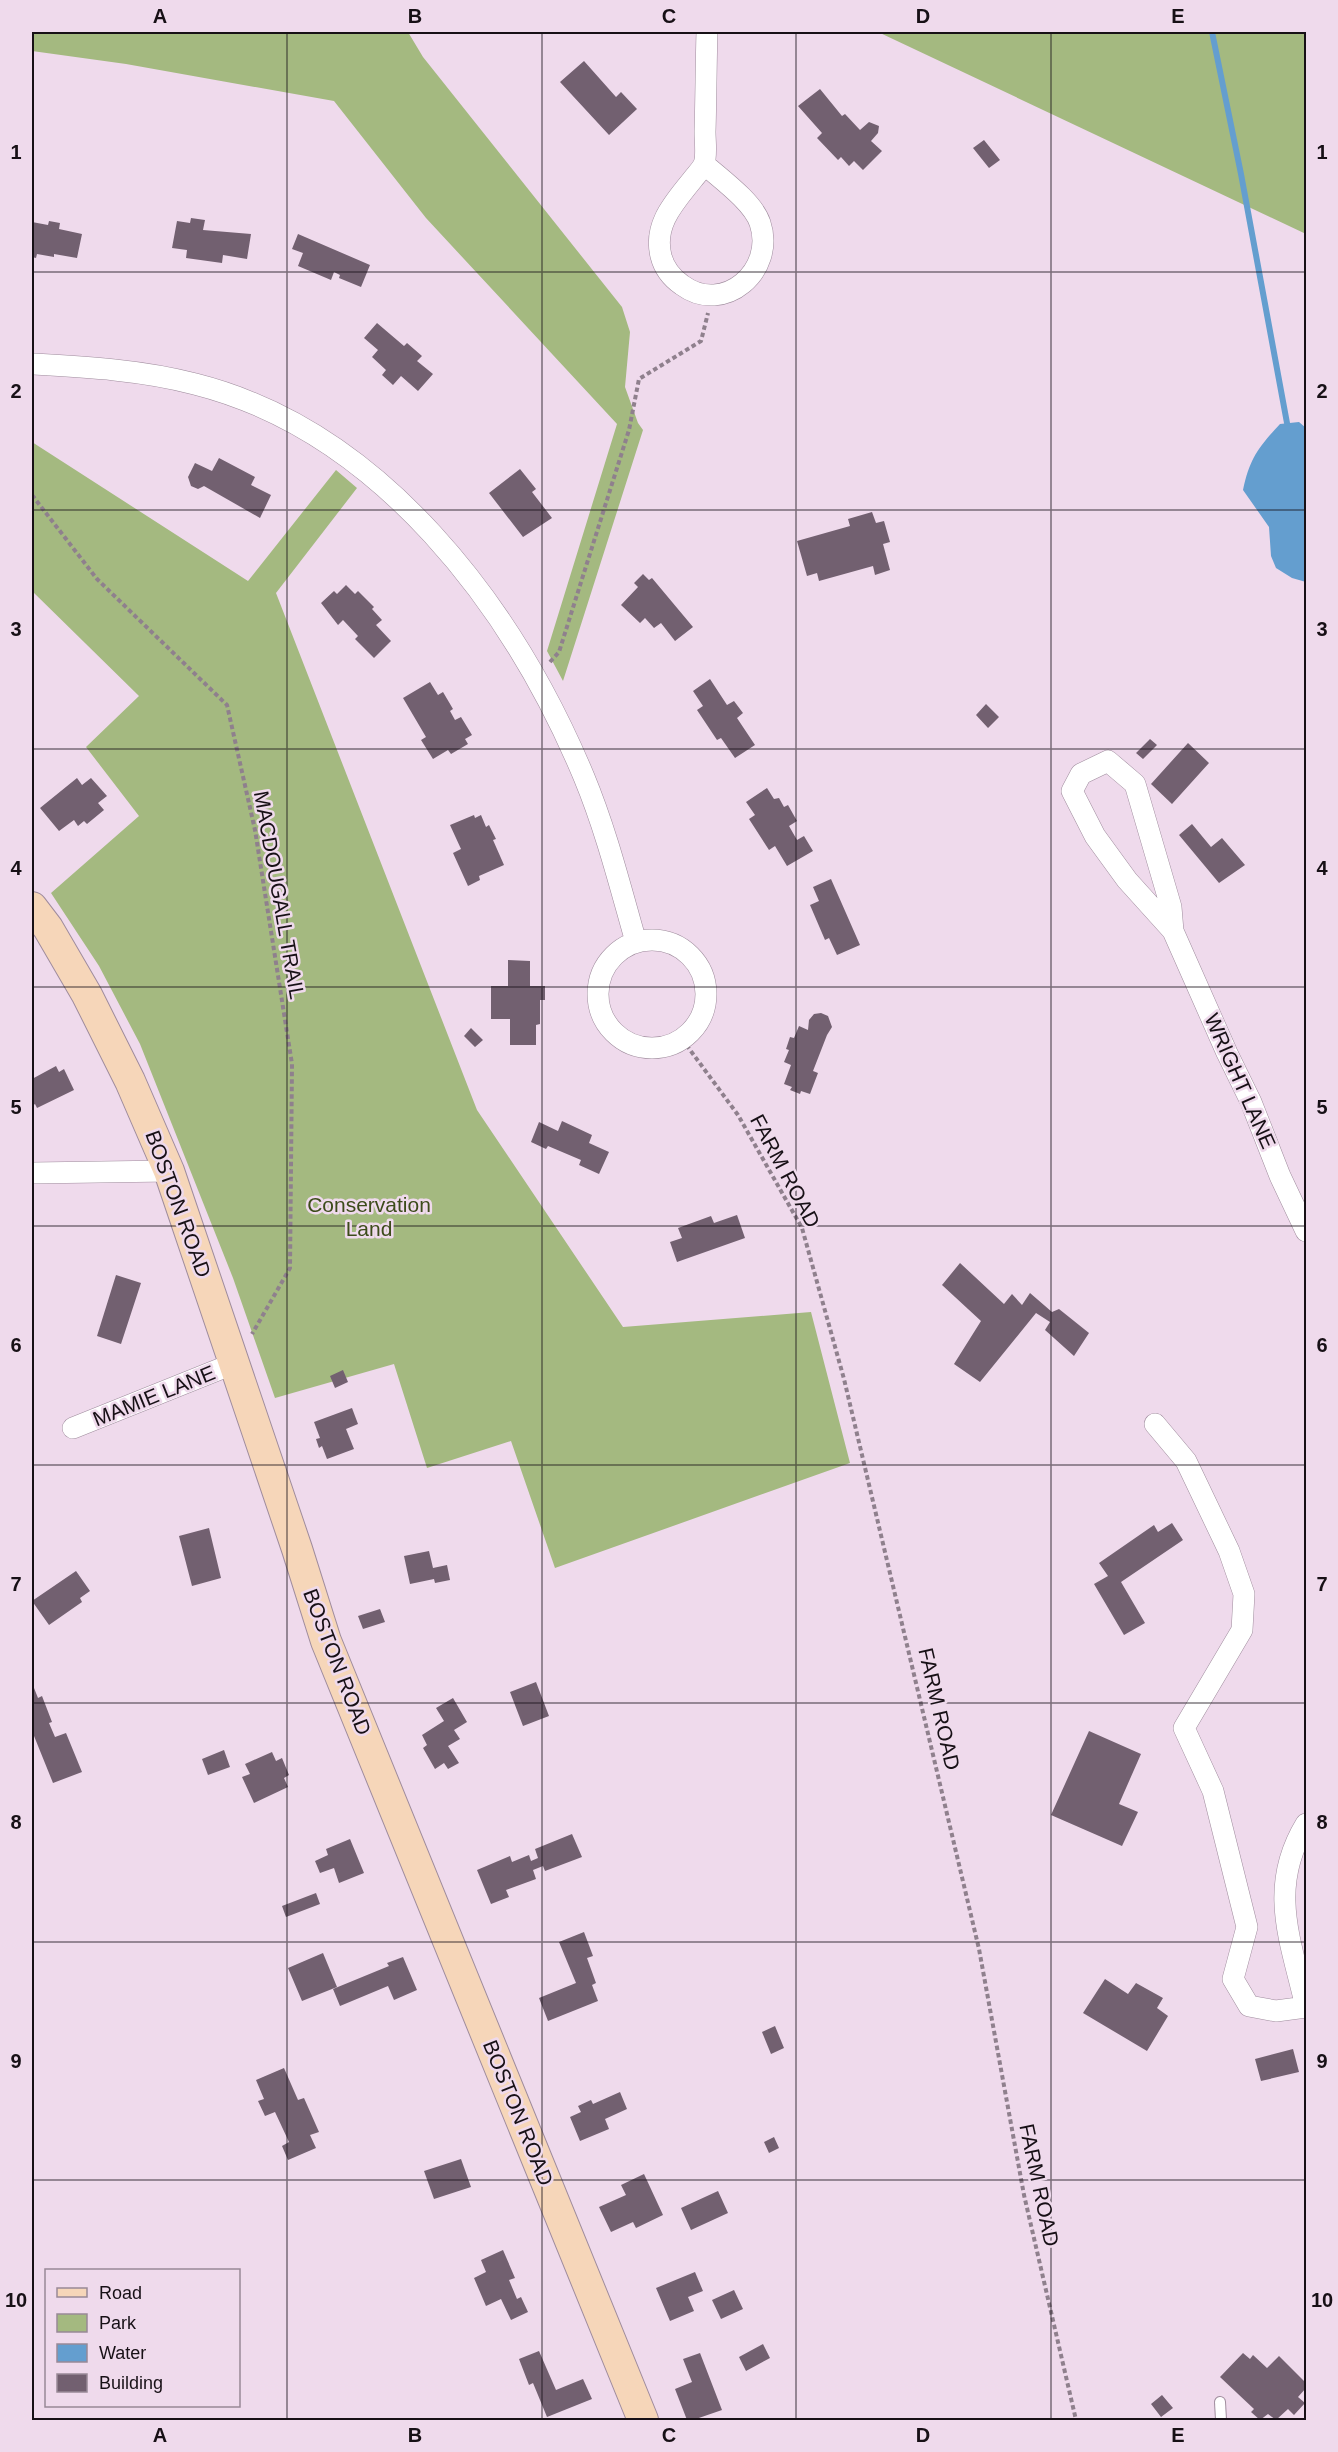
<svg xmlns="http://www.w3.org/2000/svg" width="1338" height="2452" viewBox="0 0 1338 2452" font-family="Arial,sans-serif">
	<rect width="100%" height="100%" fill="#efdaec"/>
	<!-- green -->
	<path fill="#a4b980" d="M32,32H408L423,57L622,307L630,332L625,387L638,423L643,430L563,681L547,651L617,424L426,218L334,101L126,64L32,51Z
		M878,32H1306V234Z
		M32,442L248,581L336,470L357,488L276,593L477,1110L623,1327L811,1312L850,1463L555,1568L511,1441L427,1468L394,1364L275,1398L233,1278L140,1044L99,966L51,893L139,816L86,747L139,696L32,591Z"/>
	<!-- water -->
	<path fill="#649ecf" d="M1299,422L1306,428V582L1292,578L1276,568L1271,556L1269,527L1243,490C1250,458 1258,448 1280,424Z"/>
	<g fill="none" stroke-linecap="round" stroke-linejoin="round">
		<!-- stream -->
		<path stroke="#649ecf" stroke-width="6" d="M1212,32L1241,174L1287,423"/>
	</g>
	<!-- building -->
	<path fill="#726070" d="M584,61L616,97L621,92L637,109L609,135L560,82Z
		M820,89L842,116L845,114L860,130L869,122L879,126L878,133L871,141L882,151L863,170L854,161L849,166L841,157L838,160L817,138L822,133L798,106Z
		M984,140L1000,160L989,168L973,148Z
		M191,218L205,220L203,230L251,234L247,259L223,255L222,263L186,258L187,250L172,248L177,221L190,223Z
		M49,221L60,223L59,229L82,234L77,258L54,254V257L37,254L36,258L32,257V222L48,225Z
		M298,234L370,265L361,287L339,278L340,275L334,272L331,280L298,266L303,253L292,249Z
		M377,323L404,346L407,343L422,356L417,361L433,374L418,391L401,376L393,385L382,375L386,370L372,357L378,350L364,338Z
		M219,458L255,477L251,485L271,495L260,518L204,486L198,489L191,486L188,477L195,463L212,471Z
		M520,469L536,489L532,492L552,518L523,537L489,493Z
		M872,512L876,523L884,521L890,542L883,544L890,570L875,575L873,566L819,581L817,573L807,576L797,541L850,526L848,519Z
		M643,574L649,580L652,578L693,627L675,641L661,623L654,628L645,618L640,623L621,605L638,587L634,583Z
		M346,585L355,594L358,591L374,607L372,609L382,620L376,625L391,641L374,658L355,639L358,636L343,620L338,625L321,603L334,591L337,594Z
		M710,679L727,705L734,701L743,713L737,718L755,745L735,758L721,738L717,740L697,710L703,706L693,691Z
		M430,682L438,695L443,692L453,709L450,711L455,720L461,717L472,735L465,739L468,744L451,754L448,750L433,759L421,740L426,737L403,698Z
		M986,704L999,717L988,728L976,715Z
		M1150,739L1157,745L1143,759L1136,753Z
		M1188,743L1209,763L1172,804L1151,784Z
		M77,778L82,785L91,778L107,796L98,803L104,810L87,824L84,821L78,826L74,820L59,831L40,808Z
		M767,788L774,799L779,798L784,807L788,805L797,821L789,826L797,840L804,836L813,851L787,866L775,846L769,850L749,819L755,815L746,802Z
		M474,815L475,818L481,815L486,827L489,825L496,839L493,840L504,865L479,876L480,880L468,886L453,853L461,849L450,825Z
		M1192,824L1211,847L1222,838L1245,865L1219,883L1179,835Z
		M831,879L860,945L837,955L829,938L825,940L810,905L819,901L813,887Z
		M508,960L530,961V986H545V1000H540V1024L536,1025V1045H510V1019H491V986H508Z
		M821,1013L828,1016L832,1027L827,1035L813,1071L818,1073L810,1094L801,1091L800,1094L790,1090L792,1087L784,1084L791,1065L784,1062L789,1050L786,1049L790,1037L794,1038L799,1026L808,1030L809,1020L814,1014Z
		M471,1028L483,1040L475,1047L464,1036Z
		M56,1066L59,1072L64,1069L74,1090L37,1108L35,1104L32,1106V1079Z
		M562,1121L592,1135L589,1143L609,1152L599,1174L579,1165L581,1160L548,1146L546,1149L531,1142L539,1122L558,1131Z
		M737,1215L745,1238L677,1262L670,1242L682,1238L678,1228L711,1216L714,1223Z
		M960,1263L1004,1304L1012,1294L1022,1305L1030,1293L1052,1312L1059,1309L1089,1333L1074,1356L1045,1330L1050,1322L1036,1313L980,1382L954,1364L981,1321L942,1285Z
		M116,1275L141,1283L121,1344L97,1336Z
		M343,1370L348,1382L335,1388L330,1376Z
		M352,1408L358,1424L346,1429L354,1449L327,1459L322,1446L319,1448L316,1439L320,1438L314,1422Z
		M1172,1523L1183,1540L1121,1582L1145,1623L1124,1635L1094,1584L1108,1576L1099,1563L1154,1525L1158,1532Z
		M209,1528L221,1578L192,1586L179,1536Z
		M429,1551L433,1568L447,1565L450,1580L435,1583L434,1579L410,1584L404,1556Z
		M76,1571L90,1591L80,1598L82,1602L49,1625L32,1601Z
		M380,1609L385,1622L363,1629L358,1616Z
		M536,1682L549,1716L523,1726L510,1692Z
		M34,1688L38,1698L42,1696L52,1722L49,1723L55,1737L66,1733L82,1772L53,1783L32,1731V1689Z
		M453,1698L467,1722L454,1730L460,1739L448,1746L459,1763L448,1769L444,1763L435,1769L423,1748L427,1745L422,1735L444,1721L436,1708Z
		M1089,1731L1141,1754L1119,1804L1138,1812L1122,1846L1051,1815Z
		M224,1750L230,1767L208,1775L202,1759Z
		M272,1752L276,1761L282,1758L289,1775L284,1778L288,1787L254,1803L242,1777L250,1774L245,1764Z
		M572,1834L582,1857L545,1871L543,1866L533,1870L536,1879L506,1890L509,1897L491,1904L477,1870L510,1856L512,1862L529,1855L531,1861L538,1858L535,1849Z
		M350,1839L364,1873L339,1883L334,1868L320,1873L315,1861L328,1855L326,1849Z
		M316,1893L320,1904L286,1917L282,1906Z
		M584,1932L593,1956L587,1958L596,1983L592,1985L598,2001L548,2021L539,1998L576,1983L559,1942Z
		M323,1953L337,1987L302,2001L288,1968Z
		M403,1957L417,1990L394,2000L388,1986L340,2006L333,1989L389,1966L387,1963Z
		M1105,1979L1128,1994L1136,1983L1163,1998L1157,2008L1168,2016L1147,2051L1083,2013Z
		M775,2026L784,2048L771,2054L762,2032Z
		M1293,2049L1299,2072L1261,2081L1255,2059Z
		M284,2068L298,2100L304,2098L319,2132L310,2135L316,2148L288,2160L282,2146L289,2142L275,2112L265,2116L258,2101L264,2099L256,2080Z
		M620,2092L627,2109L605,2119L609,2129L580,2141L570,2117L581,2112L578,2106L591,2100L593,2104Z
		M774,2137L779,2148L769,2153L764,2142Z
		M461,2159L471,2187L434,2199L424,2171Z
		M644,2174L663,2215L636,2228L633,2222L611,2232L599,2207L626,2195L621,2185Z
		M718,2191L728,2213L691,2230L681,2208Z
		M503,2250L515,2278L509,2280L517,2299L521,2297L528,2312L511,2320L501,2299L486,2306L474,2278L486,2272L481,2260Z
		M695,2272L703,2291L688,2297L694,2311L670,2321L656,2288Z
		M734,2290L743,2309L721,2319L712,2300Z
		M763,2344L770,2358L746,2371L739,2357Z
		M539,2351L556,2390L583,2379L592,2399L547,2417L533,2383L529,2385L519,2359Z
		M700,2353L722,2410L693,2420H687L675,2389L692,2382L683,2359Z
		M1243,2353L1250,2359L1253,2355L1267,2368L1279,2356L1306,2383V2388L1298,2397L1305,2403L1294,2415L1288,2409L1276,2420L1268,2414L1260,2420L1251,2412L1254,2409L1220,2377Z
		M1162,2395L1173,2408L1161,2417L1151,2404Z"/>
	<g fill="none" stroke-linecap="round" stroke-linejoin="round">
		<defs>
			<path id="service" d="M1220,2402L1221,2420"/>
			<path id="minor" d="M704,164C721,179 753,202 760,223C776,270 724,316 682,285C672,278 664,268 661,256C653,224 675,202 693,179C696,175 702,169 704,164C707,156 705,141 705,132C706,99 706,65 707,32
				M32,364C86,367 142,370 195,384C381,431 513,607 584,777C606,830 620,886 636,942
				M1173,931L1171,907L1135,784L1108,761L1081,774L1072,791L1095,836L1127,880L1173,931L1227,1053L1251,1102L1280,1176L1306,1231
				M598 994a54 54 0 1 1 108 0a54 54 0 1 1-108 0Z
				M32,1173L169,1171
				M1155,1424L1186,1461L1229,1551L1244,1594L1242,1630L1184,1728L1213,1791L1247,1927L1233,1979L1249,2006L1276,2011L1306,2007
				M73,1428L235,1363
				M1306,1824C1267,1888 1291,1941 1306,2007"/>
			<path id="secondary" d="M32,907L48,928L87,995L130,1081L169,1171L297,1549L326,1641L643,2420"/>
		</defs>
		<!-- service casing -->
		<use href="#service" stroke="#9f8c9d" stroke-width="12"/>
		<!-- minor casing -->
		<use href="#minor" stroke="#9f8c9d" stroke-width="22"/>
		<!-- secondary casing -->
		<use href="#secondary" stroke="#9f8c9d" stroke-width="32"/>
		<!-- path -->
		<path stroke="#8f808d" stroke-width="4" stroke-dasharray="4.5 3" stroke-linecap="butt" d="M32,495L97,579L227,705L255,830L292,1064L290,1268L252,1334
			M550,662L559,652L629,430L639,379L701,341L708,313
			M682,1039L738,1115L802,1228L844,1379L979,1949L1024,2195L1076,2420"/>
		<!-- service -->
		<use href="#service" stroke="#fff" stroke-width="10"/>
		<!-- minor -->
		<use href="#minor" stroke="#fff" stroke-width="21"/>
		<!-- secondary -->
		<use href="#secondary" stroke="#f6d6b9" stroke-width="30"/>
	</g>
	<!-- grid -->
	<path fill="none" stroke="#171016" stroke-width="1.5" stroke-opacity="0.55" d="M287,32V2420M542,32V2420M796,32V2420M1051,32V2420M32,272H1306M32,510H1306M32,749H1306M32,987H1306M32,1226H1306M32,1465H1306M32,1703H1306M32,1942H1306M32,2180H1306"/>
	<g text-anchor="middle" stroke-width="5" stroke-linejoin="round" paint-order="stroke">
		<!-- street labels -->
		<g font-size="21" fill="#171016" stroke="#efdaec">
			<text transform="translate(279 895) rotate(80)" y="7">MACDOUGALL TRAIL</text>
			<text transform="translate(1240 1081) rotate(66)" y="7">WRIGHT LANE</text>
			<text transform="translate(785 1171) rotate(62)" y="7">FARM ROAD</text>
			<text transform="translate(178 1204) rotate(70)" y="7">BOSTON ROAD</text>
			<text transform="translate(154 1396) rotate(-22)" y="7">MAMIE LANE</text>
			<text transform="translate(337 1662) rotate(69)" y="7">BOSTON ROAD</text>
			<text transform="translate(939 1709) rotate(77)" y="7">FARM ROAD</text>
			<text transform="translate(518 2113) rotate(68)" y="7">BOSTON ROAD</text>
			<text transform="translate(1039 2185) rotate(78)" y="7">FARM ROAD</text>
		</g>
		<!-- park labels -->
		<g font-size="21" fill="#3c4b1a" stroke="#efdaec">
			<text x="369" y="1212">Conservation<tspan x="369" dy="24">Land</tspan></text>
		</g>
	</g>
	<!-- border -->
	<rect width="1338" height="2452" fill="none" stroke="#efdaec" stroke-width="66"/>
	<!-- legend -->
	<rect x="45" y="2269" width="195" height="138" fill="#efdaec" stroke="#998996" stroke-width="1.5"/>
	<rect x="57" y="2288" width="30" height="9" fill="#f6d6b9" stroke="#998996" stroke-width="1.5"/>
	<text x="99" y="2299" font-size="18" fill="#171016">Road</text>
	<rect x="57" y="2314" width="30" height="18" fill="#a4b980" stroke="#998996" stroke-width="1.5"/>
	<text x="99" y="2329" font-size="18" fill="#171016">Park</text>
	<rect x="57" y="2344" width="30" height="18" fill="#649ecf" stroke="#998996" stroke-width="1.5"/>
	<text x="99" y="2359" font-size="18" fill="#171016">Water</text>
	<rect x="57" y="2374" width="30" height="18" fill="#726070" stroke="#998996" stroke-width="1.5"/>
	<text x="99" y="2389" font-size="18" fill="#171016">Building</text>
	<rect x="33" y="33" width="1272" height="2386" fill="none" stroke="#171016" stroke-width="2"/>
	<g font-size="20" text-anchor="middle" font-weight="bold" fill="#171016">
		<text x="160" y="23">A</text>
		<text x="415" y="23">B</text>
		<text x="669" y="23">C</text>
		<text x="923" y="23">D</text>
		<text x="1178" y="23">E</text>
		<text x="16" y="159">1</text>
		<text x="1322" y="159">1</text>
		<text x="16" y="398">2</text>
		<text x="1322" y="398">2</text>
		<text x="16" y="636">3</text>
		<text x="1322" y="636">3</text>
		<text x="16" y="875">4</text>
		<text x="1322" y="875">4</text>
		<text x="16" y="1114">5</text>
		<text x="1322" y="1114">5</text>
		<text x="16" y="1352">6</text>
		<text x="1322" y="1352">6</text>
		<text x="16" y="1591">7</text>
		<text x="1322" y="1591">7</text>
		<text x="16" y="1829">8</text>
		<text x="1322" y="1829">8</text>
		<text x="16" y="2068">9</text>
		<text x="1322" y="2068">9</text>
		<text x="16" y="2307">10</text>
		<text x="1322" y="2307">10</text>
		<text x="160" y="2442">A</text>
		<text x="415" y="2442">B</text>
		<text x="669" y="2442">C</text>
		<text x="923" y="2442">D</text>
		<text x="1178" y="2442">E</text>
	</g>
</svg>
